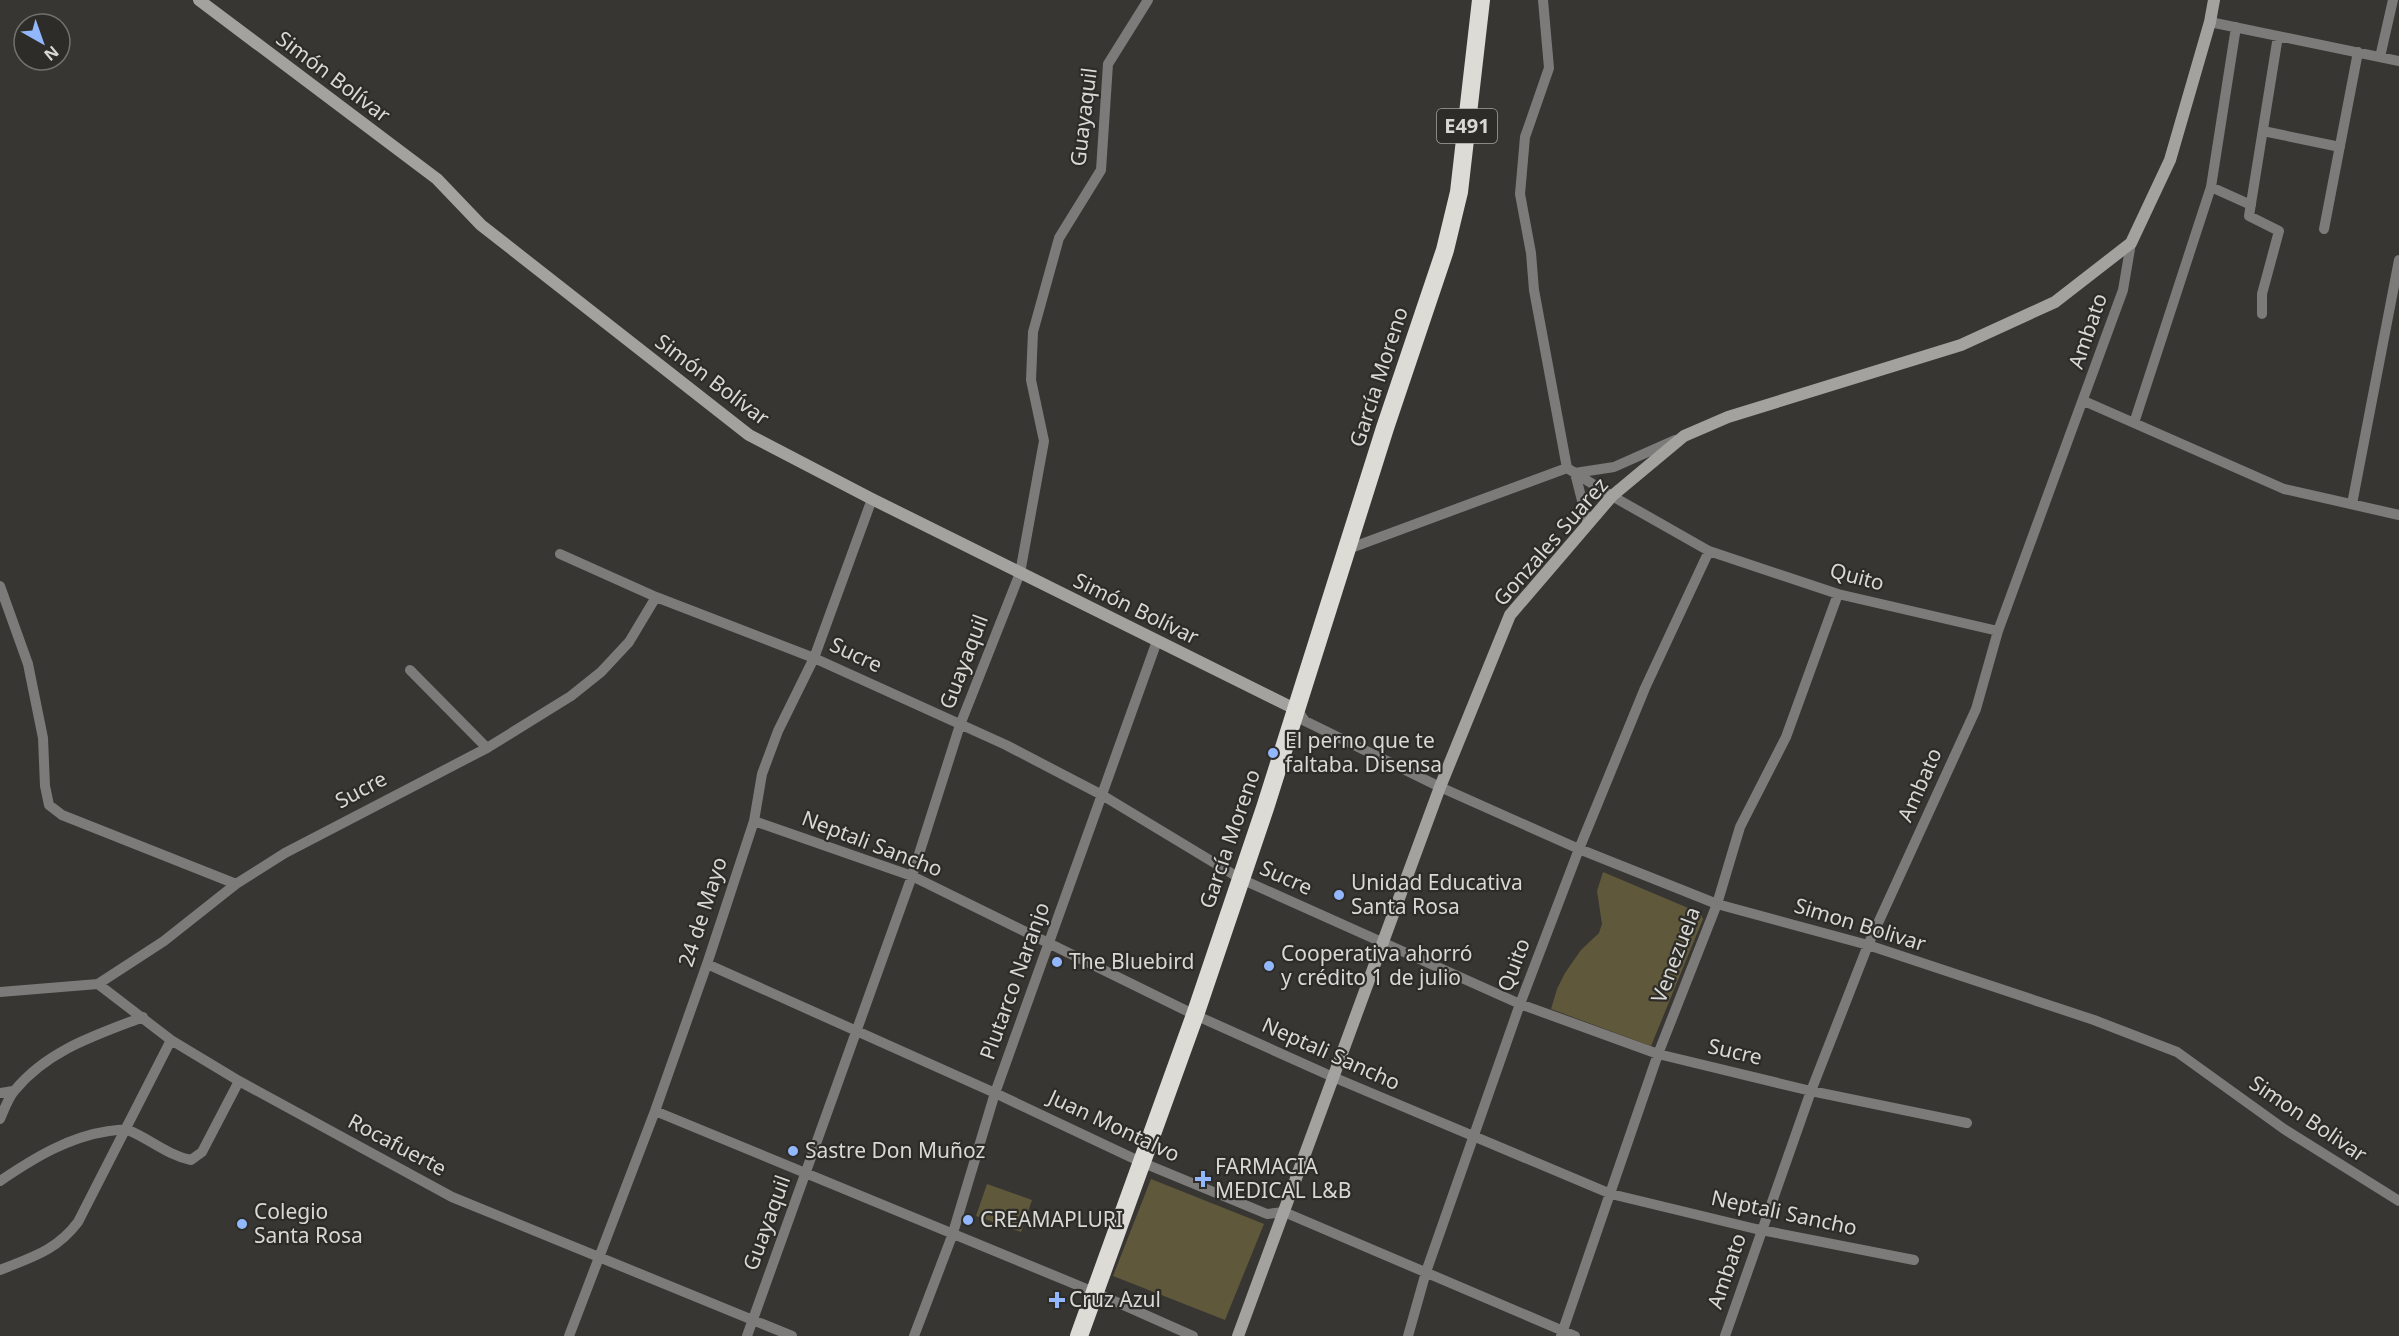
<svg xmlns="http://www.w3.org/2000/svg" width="2399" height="1336" viewBox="0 0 2399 1336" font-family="'Noto Sans',sans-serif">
	<rect width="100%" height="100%" fill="#373632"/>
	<!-- green -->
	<path fill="#60583b" d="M1603,872L1700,913L1703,919L1651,1046L1551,1009L1557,989L1565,973L1581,950L1599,933L1602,924L1597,891Z
		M1151,1179L1264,1224L1225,1320L1113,1276Z
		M987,1184L1032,1200L1021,1232L976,1216Z"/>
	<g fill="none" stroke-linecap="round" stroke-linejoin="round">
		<!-- street -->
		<path stroke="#7c7b79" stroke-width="10" d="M1543,0L1549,68L1525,137L1520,194L1531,253L1534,290L1567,468
			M2210,22L2399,61
			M2380,57L2393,0
			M2263,131L2340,147
			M2211,187L2251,205
			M2324,229L2358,52
			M2262,314V294L2279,231L2249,216L2278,36
			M2084,401L2284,489L2399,515
			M2134,423L2211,187L2236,27
			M1575,473L1612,496L1709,551L1838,594L1998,631
			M1575,473L1588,524
			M2352,504L2399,260
			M1348,549L1567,468L1575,473L1614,467L1675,440
			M560,554L656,597L814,658L1006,745L1102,795L1241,879L1520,1004L1658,1054L1811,1091L1967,1123
			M0,586L28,664L43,738L45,786L49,805L62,815L236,884
			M410,670L487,748
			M1297,710L1305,721L1440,787L1579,849L1717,904L1868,945L2094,1020L2177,1052L2284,1129L2399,1201
			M754,821L912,876L1195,1015L1333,1077L1611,1194L1756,1229L1914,1260
			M707,964L995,1093L1141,1162L1267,1214L1284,1212L1575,1336
			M98,984L164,941L236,884L285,853L487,748L571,696L601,672L629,642L656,597
			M0,992L98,984L171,1040L239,1081L452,1197L792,1336
			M0,1093L13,1091
			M655,1111L1094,1292L1193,1336
			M0,1119C4,1110 8,1098 15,1090C48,1050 96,1035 143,1017
			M0,1181C34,1158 68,1137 109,1131C115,1131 122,1128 128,1130C150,1139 167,1155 191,1160L202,1152L239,1081
			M0,1270C32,1257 56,1251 78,1222L171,1040
			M569,1336L655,1111L707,964L754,821L762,774L778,731L814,658L872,499
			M747,1336L912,876L960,725L1020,573L1044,441L1031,380L1033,332L1059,238L1101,170L1108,64L1148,0
			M914,1336L952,1236L995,1093L1157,641
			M1408,1336L1426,1272L1520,1004L1579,849L1645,688L1709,551
			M1561,1336L1658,1054L1717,904L1740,827L1786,737L1838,594
			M1725,1336L1811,1091L1868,945L1976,709L1998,631L2123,290L2131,243"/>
		<!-- secondary -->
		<path stroke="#a3a29f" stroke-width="12" d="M199,0L437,179L481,225L749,435L872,499L1297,710
			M1238,1336L1440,787L1510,615L1612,496L1684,436L1728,417L1961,345L2055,302L2131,243L2170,160L2210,22L2214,0"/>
		<!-- highway -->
		<path stroke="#dcdbd6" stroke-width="18" d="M1079,1336L1195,1015L1265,808L1385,428L1445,250L1459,192L1481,0"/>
	</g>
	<!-- markers -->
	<g fill="#93b7fd" stroke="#2d2c28" stroke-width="2">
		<circle cx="1273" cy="753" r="6"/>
		<circle cx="1339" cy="895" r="6"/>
		<circle cx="1057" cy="962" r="6"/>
		<circle cx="1269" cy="966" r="6"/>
		<circle cx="793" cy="1151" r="6"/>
		<path d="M1200 1170h6v6h6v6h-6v6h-6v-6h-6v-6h6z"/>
		<circle cx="968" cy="1220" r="6"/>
		<circle cx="242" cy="1224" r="6"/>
		<path d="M1054 1291h6v6h6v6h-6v6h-6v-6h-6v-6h6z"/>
	</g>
	<g text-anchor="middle" stroke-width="4.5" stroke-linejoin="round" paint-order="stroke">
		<!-- shield labels -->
		<rect fill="#2d2c28" stroke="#a5a4a1" stroke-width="1.5" x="1437" y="109" width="60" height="34" rx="4.5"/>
		<g font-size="20" font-weight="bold" fill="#d8d8d5">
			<text x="1467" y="133">E491</text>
		</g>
		<!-- street labels -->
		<g font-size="21" fill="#d8d8d5" stroke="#2d2c28">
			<text transform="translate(333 77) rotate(37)" y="7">Simón Bolívar</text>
			<text transform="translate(1084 117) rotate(-83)" y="7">Guayaquil</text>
			<text transform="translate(2088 331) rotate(-71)" y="7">Ambato</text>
			<text transform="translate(1379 377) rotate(-72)" y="7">García Moreno</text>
			<text transform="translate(712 380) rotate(37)" y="7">Simón Bolívar</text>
			<text transform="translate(1551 542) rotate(-49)" y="7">Gonzales Suarez</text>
			<text transform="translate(1857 577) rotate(15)" y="7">Quito</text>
			<text transform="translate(1136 609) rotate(26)" y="7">Simón Bolívar</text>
			<text transform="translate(856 655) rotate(25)" y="7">Sucre</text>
			<text transform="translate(964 662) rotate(-69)" y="7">Guayaquil</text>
			<text transform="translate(1920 785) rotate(-66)" y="7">Ambato</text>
			<text transform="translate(361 790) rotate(-28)" y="7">Sucre</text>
			<text transform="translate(1230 839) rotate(-71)" y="7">García Moreno</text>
			<text transform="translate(872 844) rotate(21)" y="7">Neptali Sancho</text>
			<text transform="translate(1286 878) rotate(24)" y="7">Sucre</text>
			<text transform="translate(703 912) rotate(-72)" y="7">24 de Mayo</text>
			<text transform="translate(1860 925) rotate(17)" y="7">Simon Bolivar</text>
			<text transform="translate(1676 955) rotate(-69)" y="7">Venezuela</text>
			<text transform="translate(1514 965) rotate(-69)" y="7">Quito</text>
			<text transform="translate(1015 981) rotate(-70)" y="7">Plutarco Naranjo</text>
			<text transform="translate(1735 1052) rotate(13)" y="7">Sucre</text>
			<text transform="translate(1331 1054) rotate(24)" y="7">Neptali Sancho</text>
			<text transform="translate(2308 1119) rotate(34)" y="7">Simon Bolivar</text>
			<text transform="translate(1114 1126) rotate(25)" y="7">Juan Montalvo</text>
			<text transform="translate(397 1145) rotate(28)" y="7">Rocafuerte</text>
			<text transform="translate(1784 1213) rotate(12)" y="7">Neptali Sancho</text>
			<text transform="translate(767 1223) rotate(-70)" y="7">Guayaquil</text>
			<text transform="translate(1727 1271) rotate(-71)" y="7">Ambato</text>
		</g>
		<!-- poi labels -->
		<g font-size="21" fill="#d8d8d5" stroke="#2d2c28" text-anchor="start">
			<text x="1285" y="748">El perno que te<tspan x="1285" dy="24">faltaba. Disensa</tspan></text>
			<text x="1351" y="890">Unidad Educativa<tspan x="1351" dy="24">Santa Rosa</tspan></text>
			<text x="1281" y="961">Cooperativa ahorró<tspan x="1281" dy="24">y crédito 1 de julio</tspan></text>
			<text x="1069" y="969">The Bluebird</text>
			<text x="805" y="1158">Sastre Don Muñoz</text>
			<text x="1215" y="1174">FARMACIA<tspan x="1215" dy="24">MEDICAL L&amp;B</tspan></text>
			<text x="254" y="1219">Colegio<tspan x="254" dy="24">Santa Rosa</tspan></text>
			<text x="980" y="1227">CREAMAPLURI</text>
			<text x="1069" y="1307">Cruz Azul</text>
		</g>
	</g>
	<!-- north arrow -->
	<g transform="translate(42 42) rotate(140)"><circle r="28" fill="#2d2c28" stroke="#71716d" stroke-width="1.5"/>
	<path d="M0-4.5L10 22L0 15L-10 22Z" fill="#93b7fd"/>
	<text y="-9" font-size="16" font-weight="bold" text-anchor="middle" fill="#d8d8d5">N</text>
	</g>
</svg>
